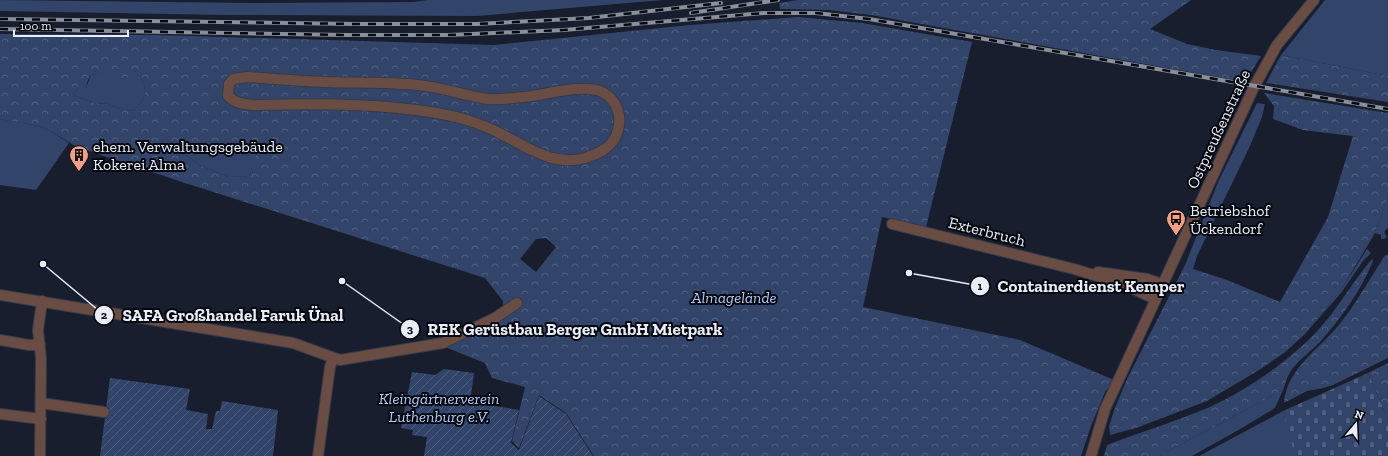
<svg xmlns="http://www.w3.org/2000/svg" width="1388" height="456" viewBox="0 0 1388 456" font-family="'Zilla Slab',serif">
	<defs>
		<pattern id="forest-crowns" width="20" height="18" patternUnits="userSpaceOnUse"><rect width="20" height="18" fill="#33446b"/><path d="M2 6a3 3 0 1 1 6 0M12 15a3 3 0 1 1 6 0" fill="none" stroke="#515f81"/></pattern>
		<pattern id="cemetery-stones" width="16" height="16" patternUnits="userSpaceOnUse"><rect width="16" height="16" fill="#33446b"/><path d="M2 7V4a2 2 0 0 1 4 0v3zM10 15v-3a2 2 0 0 1 4 0v3z" fill="#515f81"/></pattern>
		<pattern id="garden-furrows" width="10" height="10" patternUnits="userSpaceOnUse"><rect width="10" height="10" fill="#33446b"/><path d="M-1 1l2-2M0 10L10 0M9 11l2-2" fill="none" stroke="#515f81"/></pattern>
	</defs>
	<rect width="100%" height="100%" fill="#181e2d"/>
	<!-- grass -->
	<path fill="#33446b" d="M0,0L252,3L414,2L427,0H663L477,16L226,15L0,11Z
		M1325,0H1388V76L1281,55Z
		M119,69L120,79L129,76L140,75C148,92 147,98 133,111L120,109L108,104L94,103L78,97L73,94L78,88H86L91,75L110,70Z
		M1257,103L1265,104L1262,117L1250,146L1197,256L1193,269L1185,265L1219,180Z
		M0,119L34,125L47,129L69,143L36,190L0,185Z
		M181,143L209,146L215,143L221,144L233,153L247,155L258,151L249,176L229,177L201,166L189,157L171,150L174,145Z
		M1388,198V227L1384,232L1387,237L1384,239H1381V235L1375,233Z
		M1367,249L1371,253L1363,261L1341,293L1305,334L1341,290Z
		M1283,390L1275,408L1242,428L1192,456H1159Z
		M1283,411L1296,456H1199Z"/>
	<!-- forest -->
	<path fill="url(#forest-crowns)" fill-rule="evenodd" d="M798,0H1191L1150,29L1187,44L1216,50L1261,56L1245,82L871,15L829,10L780,9L779,3Z
		M798,17L862,23L972,42L926,227L882,217L863,307L1020,340L1114,380L1105,392L1091,426L1081,456H594L566,413L539,395L519,448L512,441L525,387L492,378L485,363L445,347L503,318V301L485,278L182,182L77,147L47,129L34,125L0,119V34L159,35L494,45L690,25ZM118,69L109,80L110,81C121,79 130,76 140,75C148,92 147,98 133,111L120,109L108,104L94,103L78,97L73,94L78,88H86L88,80L91,75ZM181,143L196,146H209L215,143L221,144L233,153L247,155L257,152L249,176L229,177L201,166L189,157L171,150L174,145ZM546,238L556,247L536,272L520,259L536,239Z
		M1281,55L1388,76V102L1266,83Z
		M1264,93L1388,113V198L1375,233L1341,290L1305,334L1284,353L1259,370L1207,401L1136,428L1110,435L1109,426L1115,408L1127,379L1185,265L1193,269L1227,280L1280,302L1328,217L1353,136L1303,130L1273,119L1274,106Z
		M1386,255L1388,256V358L1333,385L1323,388L1307,391L1286,402H1284C1287,369 1319,349 1338,326C1345,317 1352,308 1358,298C1365,287 1372,276 1379,265C1382,261 1382,258 1386,255Z
		M1372,259L1373,261C1361,291 1341,318 1320,342C1311,351 1301,358 1293,368C1288,374 1286,382 1283,390L1159,456H1104L1107,445C1141,432 1177,421 1210,407C1247,390 1291,360 1319,329C1339,307 1353,281 1372,259Z
		M1388,363V419L1368,373Z"/>
	<!-- cemetery -->
	<path fill="url(#cemetery-stones)" d="M1368,373L1388,419V456H1295L1283,411Z"/>
	<!-- garden -->
	<path fill="url(#garden-furrows)" d="M444,369L474,373L470,402L519,410L511,443L519,450L539,396L566,414L593,456H424L427,437L412,435L413,430L401,428L412,372L435,375Z
		M110,378L190,389L186,410L208,414L206,429H212L216,411H220L222,401L278,410L273,456H100Z"/>
	<g fill="none" stroke-linecap="round" stroke-linejoin="round">
		<defs>
			<path id="minor" d="M248,77C275,79 301,81 327,82C358,83 388,82 418,85C442,87 465,96 488,99C500,100 512,98 524,97C544,95 585,83 602,92C619,101 623,119 616,136C610,149 597,154 585,158C555,167 529,148 503,135C492,129 480,124 467,120C451,115 433,112 416,110C363,103 308,104 254,105C244,104 236,104 228,96L229,84L233,79Z
				M892,224L1074,269L1123,284L1155,299
				M1098,272L1147,279L1162,284
				M0,295L293,343L340,360L443,343L495,318L517,303
				M0,340L29,345H40
				M41,403L104,412
				M0,414L41,419
				M40,456L41,359L38,330L42,301
				M318,456L330,367L333,358
				M1091,456L1105,409L1254,87L1277,45L1314,0"/>
		</defs>
		<!-- minor casing -->
		<use href="#minor" stroke="#353b49" stroke-width="12"/>
		<!-- minor -->
		<use href="#minor" stroke="#694d45" stroke-width="10"/>
		<defs>
			<path id="rail" d="M691,13L778,0
				M0,19L356,24H477L589,18L721,3
				M0,29L346,35H449L564,30L764,13H816L869,19L1388,109"/>
		</defs>
		<!-- rail casing -->
		<use href="#rail" stroke="#8a8f9c" stroke-width="4"/>
		<!-- rail -->
		<use href="#rail" stroke="#06080f" stroke-width="2.5" stroke-dasharray="8" stroke-linecap="butt"/>
	</g>
	<!-- icons -->
	<defs>
		<symbol id="building-pin" viewBox="-11 -11 22 30"><path d="M0 17L-7.5 6A9.5 9.5 0 1 1 7.5 6Z" fill="#f39f84" stroke="#06080f"/><path d="M-4-6H4V6H1V3H-1V6H-4ZM-2.5-4.3h1.7v1.8h-1.7ZM.8-4.3h1.7v1.8H.8ZM-2.5-1h1.7V.8h-1.7ZM.8-1h1.7V.8H.8Z" fill="#111"/></symbol>
		<symbol id="bus-pin" viewBox="-11 -11 22 30"><path d="M0 17L-7.5 6A9.5 9.5 0 1 1 7.5 6Z" fill="#f39f84" stroke="#06080f"/><path d="M-5-6H5V4H4V6H2V4H-2V6H-4V4H-5ZM-3.5-4V0h7V-4ZM-3.5 1.2v1.5H-2V1.2ZM2 1.2v1.5H3.5V1.2Z" fill="#111"/></symbol>
	</defs>
	<g fill-rule="evenodd">
		<use href="#building-pin" x="68" y="144" width="22" height="30"/>
		<use href="#bus-pin" x="1165" y="208" width="22" height="30"/>
	</g>
	<g text-anchor="middle" stroke-width="4" stroke-linejoin="round" paint-order="stroke">
		<!-- street labels -->
		<g font-size="16" fill="#e8edf8" stroke="#06080f">
			<text transform="translate(1218 129) rotate(-65)" y="6">Ostpreußenstraße</text>
			<text transform="translate(987 231) rotate(14)" y="6">Exterbruch</text>
		</g>
		<!-- poi labels -->
		<g font-size="16" fill="#e8edf8" stroke="#06080f" text-anchor="start">
			<text x="93" y="152">ehem. Verwaltungsgebäude<tspan x="93" dy="18">Kokerei Alma</tspan></text>
			<text x="1190" y="216">Betriebshof<tspan x="1190" dy="18">Ückendorf</tspan></text>
		</g>
		<!-- park labels -->
		<g font-size="16" font-style="italic" fill="#b5cbfc" stroke="#06080f">
			<text x="734" y="303">Almagelände</text>
			<text x="439" y="404">Kleingärtnerverein<tspan x="439" dy="18">Luthenburg e.V.</tspan></text>
		</g>
	</g>
	<!-- callouts -->
	<path fill="none" stroke="#e8edf8" stroke-width="1.5" d="M909 273L980 286M43 264L104 315M342 281L410 329"/>
	<g fill="#e8edf8" stroke="#06080f" stroke-width="1.5">
		<circle cx="909" cy="273" r="4"/>
		<circle cx="43" cy="264" r="4"/>
		<circle cx="342" cy="281" r="4"/>
		<circle cx="980" cy="286" r="10"/>
		<circle cx="104" cy="315" r="10"/>
		<circle cx="410" cy="329" r="10"/>
	</g>
	<g font-size="12" text-anchor="middle" font-weight="bold" fill="#111">
		<text x="980" y="290">1</text>
		<text x="104" y="319">2</text>
		<text x="410" y="333">3</text>
	</g>
	<g font-size="17" text-anchor="middle" font-weight="bold" fill="#e8edf8" stroke="#06080f" stroke-width="4" stroke-linejoin="round" paint-order="stroke">
		<text x="1091" y="292">Containerdienst Kemper</text>
		<text x="233" y="321">SAFA Großhandel Faruk Ünal</text>
		<text x="575" y="335">REK Gerüstbau Berger GmbH Mietpark</text>
	</g>
	<!-- north arrow -->
	<g transform="translate(1356 424) rotate(19)" stroke="#06080f" stroke-width="3" paint-order="stroke">
	<path d="M0-3L7 15L0 10L-7 15Z" fill="#e8edf8"/>
	<text y="-6" font-size="11" font-weight="bold" text-anchor="middle" fill="#e8edf8">N</text>
	</g>
	<!-- scale -->
	<path d="M14 30v6h114v-6" fill="none" stroke="#e8edf8" stroke-width="2"/>
	<text x="20" y="30" font-size="12" fill="#e8edf8" stroke="#06080f" stroke-width="3" paint-order="stroke">100 m</text>
</svg>
